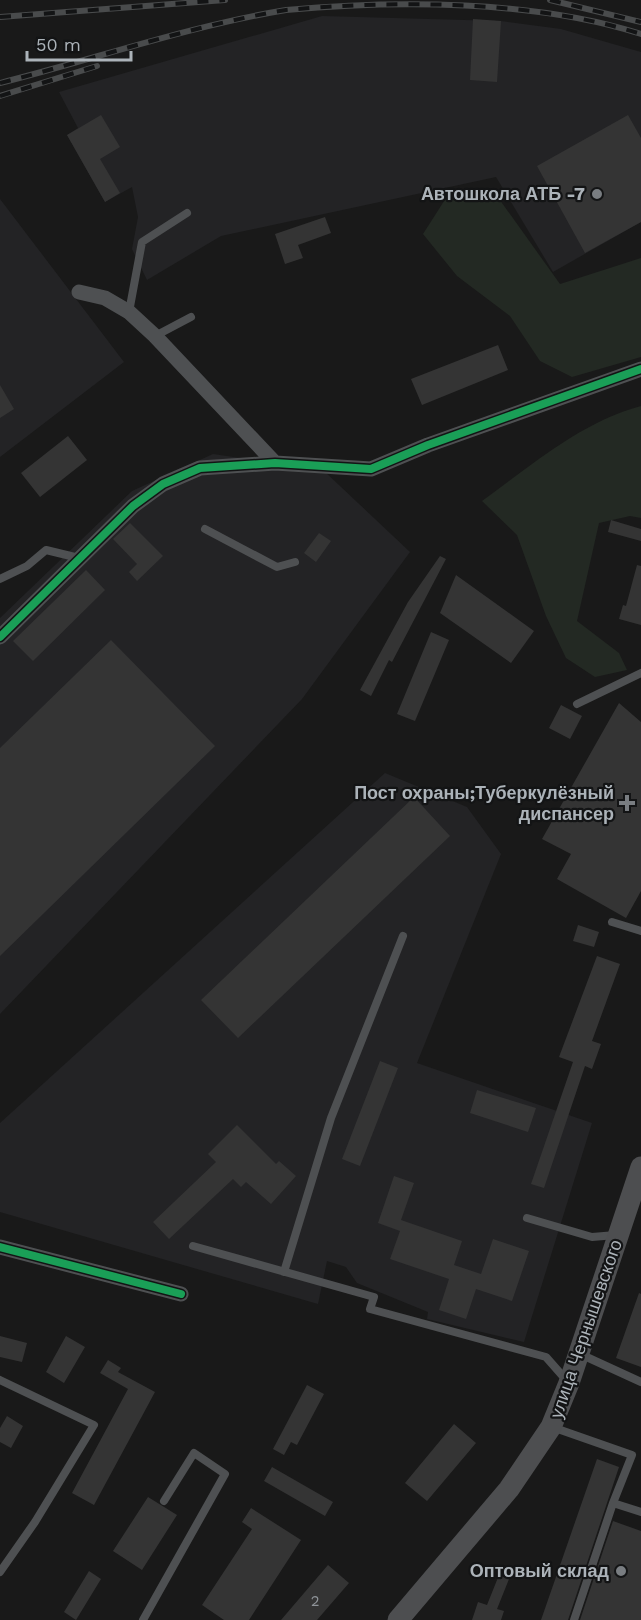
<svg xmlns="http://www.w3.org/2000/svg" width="641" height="1620" viewBox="0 0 641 1620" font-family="'Work Sans',sans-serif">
	<rect width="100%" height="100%" fill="#191919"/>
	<!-- built -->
	<path fill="#232325" d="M322,16L501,21L561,29L641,52V222L553,272L496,177L221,236L147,280L132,249L138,217L132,187L105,202L67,135L78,128L59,92Z
		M0,199L124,362L0,457Z
		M213,454L323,470L410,552L302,699L0,1014V618L132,491Z
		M385,773L467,807L501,854L417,1063L592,1123L524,1342L427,1319L428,1312L357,1283L346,1267L327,1261L318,1304L0,1212V1123Z"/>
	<!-- green -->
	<path fill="#232923" d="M497,196L560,284L641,258V357L572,377L540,361L510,316L457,276L423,234L446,198Z
		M641,406V518L630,516L599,523L577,621L619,653L627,670L595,677L566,658L546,616L517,535L482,501C532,465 581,422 641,406Z"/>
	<!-- building -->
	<path fill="#343434" d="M473,19L501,21L497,82L470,80Z
		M101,115L120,147L100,159L120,193L105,202L67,135Z
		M628,115L641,138V222L585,253L537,166Z
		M325,217L331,233L298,245L303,258L285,264L275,234Z
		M498,345L508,370L422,405L411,379Z
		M0,385L14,409L0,418Z
		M68,436L87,460L40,497L21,473Z
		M611,520L641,529V541L608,532Z
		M130,523L163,556L137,581L129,572L137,564L113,539Z
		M319,533L331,541L316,562L304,553Z
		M440,556L446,559L392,662L389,660L371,696L360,690L408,602Z
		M637,565L641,566V625L619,619L623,605L626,606Z
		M86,570L105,590L33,661L13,641Z
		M456,575L534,631L511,663L440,613Z
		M431,632L449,640L415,721L397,714Z
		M111,640L215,746L0,956V748Z
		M619,703L641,722V891L626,918L557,879L571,854L542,839Z
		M561,705L582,716L570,739L549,728Z
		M414,797L450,836L238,1038L201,1000Z
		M578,925L599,932L594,947L573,941Z
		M597,956L620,964L592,1041L601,1044L592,1069L585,1066L544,1188L531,1184L573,1062L559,1057Z
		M380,1061L398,1068L360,1166L342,1159Z
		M477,1090L536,1108L528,1132L470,1113Z
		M237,1125L276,1164L279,1161L296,1176L271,1204L246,1182L241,1187L233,1179L169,1239L153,1222L216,1162L208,1154Z
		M394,1176L414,1183L401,1220L462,1241L454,1265L481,1274L493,1239L529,1251L512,1301L476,1289L466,1319L439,1310L449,1279L390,1259L400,1231L378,1223Z
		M639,1293L641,1294V1367L616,1358Z
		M0,1336L27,1343L22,1362L0,1357Z
		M66,1336L85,1347L64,1383L46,1372Z
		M108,1360L121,1368L118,1372L155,1392L94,1505L72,1493L128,1389L100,1373Z
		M307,1385L324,1394L297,1445L291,1442L284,1455L273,1449Z
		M7,1416L23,1426L11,1448L0,1442V1428Z
		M454,1424L476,1443L427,1501L405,1483Z
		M597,1459L619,1467L568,1620H541Z
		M272,1467L333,1502L325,1516L264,1481Z
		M148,1497L177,1515L142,1570L113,1551Z
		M251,1508L301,1540L249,1620H224L202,1605L252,1529L242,1522Z
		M613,1521L641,1531V1620H580Z
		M328,1565L349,1583L317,1620H281Z
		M89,1571L101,1579L76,1620L64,1612Z
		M499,1575L509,1579L497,1609L504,1611L501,1620H472L478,1602L487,1605Z"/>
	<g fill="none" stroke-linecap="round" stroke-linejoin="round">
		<!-- service -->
		<path stroke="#4e5052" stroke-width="8" d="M129,312L142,242L187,213
			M155,336L191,317
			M205,529L277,567L295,562
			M0,579L27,566L46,550L79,558
			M577,704L641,673
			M612,922L641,931
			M527,1218L592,1237L616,1235
			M193,1246L374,1297L370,1309L546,1357L568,1382
			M284,1272L331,1118L403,936
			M580,1354L641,1382
			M0,1380L94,1425L35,1522L0,1572
			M552,1427L632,1455L613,1503L641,1512
			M143,1620L225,1474L194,1453L164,1501
			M574,1620L613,1503"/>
		<!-- minor -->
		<path stroke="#4e5052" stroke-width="15" d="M79,292L105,298L129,312L155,336L275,463
			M0,637L133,506L163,484L200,468L275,463L371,469L428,445L641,369
			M0,1247L181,1294"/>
		<!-- secondary -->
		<path stroke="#4d4e50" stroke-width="21" d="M398,1620L509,1489L551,1427L569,1383L641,1167"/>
		<defs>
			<path id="rail" d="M550,0L641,22
				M0,17L225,0
				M0,83C95,59 189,26 286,10C396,0 535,0 641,34
				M0,96L97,66"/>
		</defs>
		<!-- rail casing -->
		<use href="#rail" stroke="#494b4c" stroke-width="6"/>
		<!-- rail -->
		<use href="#rail" stroke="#131415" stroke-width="4" stroke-dasharray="11" stroke-linecap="butt"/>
		<defs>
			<path id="cycleway" d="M0,637L133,506L163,484L200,468L275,463L371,469L428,445L641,369
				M0,1247L181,1294"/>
		</defs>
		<!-- cycleway casing -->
		<use href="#cycleway" stroke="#131415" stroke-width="11"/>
		<!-- cycleway -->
		<use href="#cycleway" stroke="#1a9f57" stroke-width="8"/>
	</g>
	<!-- markers -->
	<g fill="#797d81" stroke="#131415" stroke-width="2">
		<circle cx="597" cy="194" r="6"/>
		<path d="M624 794h6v6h6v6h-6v6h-6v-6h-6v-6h6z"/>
		<circle cx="621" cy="1571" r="6"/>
	</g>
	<g text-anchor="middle" stroke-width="4.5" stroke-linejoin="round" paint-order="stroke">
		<!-- number labels -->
		<g font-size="15" fill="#8e9398">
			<text x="315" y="1606">2</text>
		</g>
		<!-- poi labels -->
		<g font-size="18" font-weight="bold" fill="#acb3b9" stroke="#131415" text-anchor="end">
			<text x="585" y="200">Автошкола АТБ -7</text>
			<text x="614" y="799">Пост охраны;Туберкулёзный<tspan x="614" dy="21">диспансер</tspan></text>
			<text x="609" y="1577">Оптовый склад</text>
		</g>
		<!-- street labels -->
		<g font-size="18" fill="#acb3b9" stroke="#131415">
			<text transform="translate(586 1329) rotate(-71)" y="6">улица Чернышевского</text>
		</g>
	</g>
	<!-- scale -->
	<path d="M27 51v9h104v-9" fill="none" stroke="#acb3b9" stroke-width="3"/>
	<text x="36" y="51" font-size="18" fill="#acb3b9" stroke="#131415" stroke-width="4.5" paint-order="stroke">50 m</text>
</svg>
